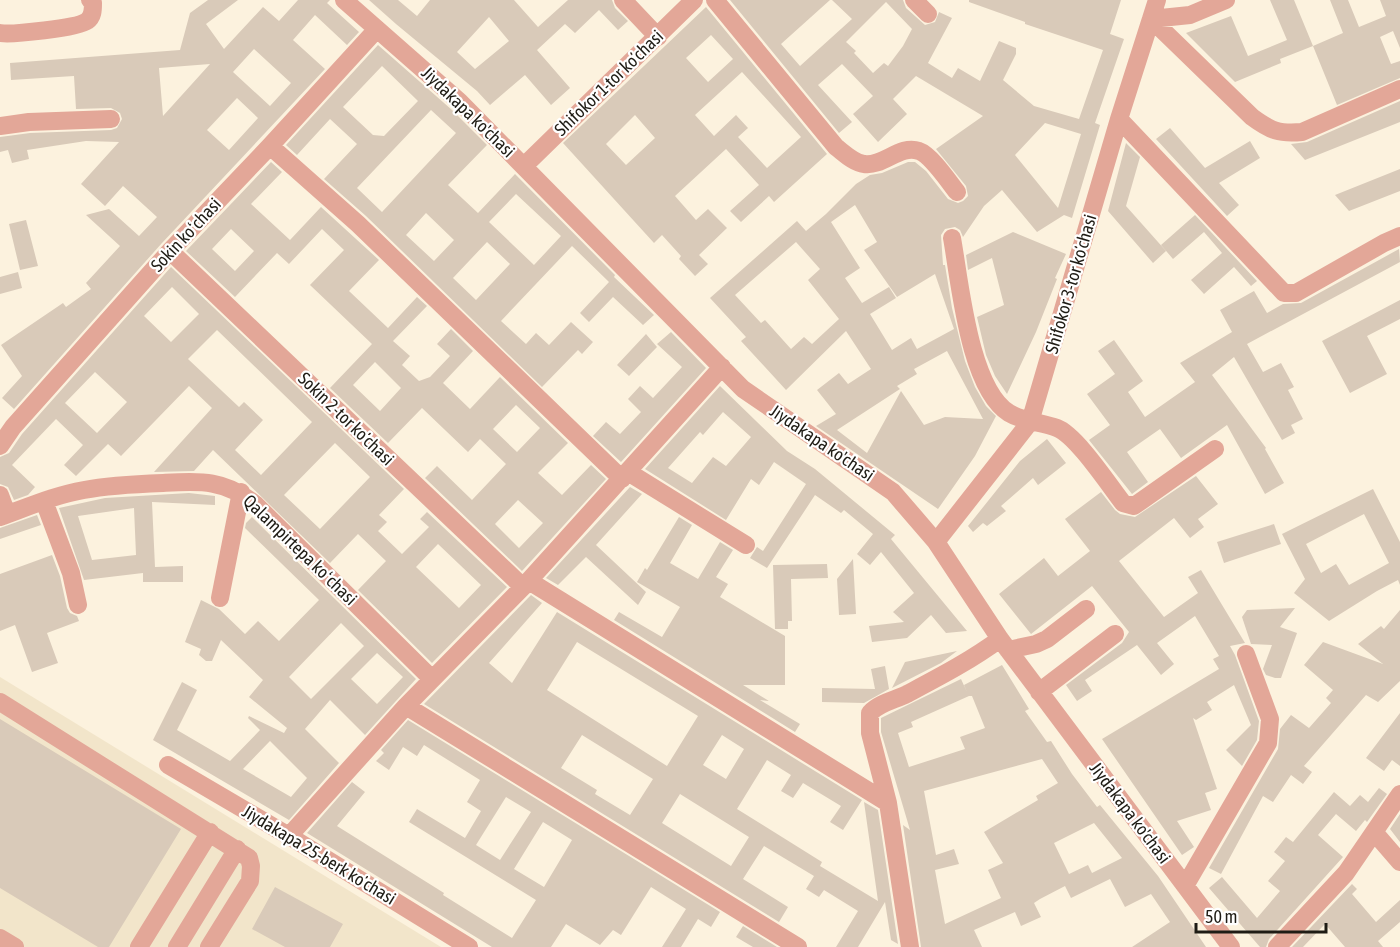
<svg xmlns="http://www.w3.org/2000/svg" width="1400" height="947" viewBox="0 0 1400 947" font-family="'Asap Condensed',sans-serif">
	<rect width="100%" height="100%" fill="#fcf2de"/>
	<!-- built -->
	<path fill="#f2e5ca" d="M0,677L441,947H0Z"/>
	<!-- building -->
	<path fill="#d9cab9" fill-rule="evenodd" d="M208,0H238L206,24L224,49L263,7L279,21L298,0H330L327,3L359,32L347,45L315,15L293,40L325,69L162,243L14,409L2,398L22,376L1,345L63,303L66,307L91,289L86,283L120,246L86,215L109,209L139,236L157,217L123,186L105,206L81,184L119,142L86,141L27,150L29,159L12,163L8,150L0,152V137L30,133L111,130L117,128L122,119L120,113L111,108L76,109L74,76L11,80L10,63L180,50L190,13ZM254,49L291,83L270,106L233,72ZM210,64L163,116L159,68ZM237,98L258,118L229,150L207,130Z
		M369,0H398L417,16L430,0H514L538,27L568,0H612L615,8L628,21L618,30L599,10L575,33L565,24L537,50L570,88L551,105L525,75L490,105L477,91L396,24ZM489,17L509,41L475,69L457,52Z
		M730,0H830L781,44L800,66L852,19L832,0H903L906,8L925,25L935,22L939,12L952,18L928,63L952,78L958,68L980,81L999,41L1016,48V54L1003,80L1034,106L1079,119L1103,50L1025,24V22L969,2V0H1121L1110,34L1124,39L1095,123L1100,125L1072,218L1064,215L1037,232L1002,190L984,206L963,237L960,230L955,227L945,229L941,235L943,265H945L952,308L965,361L975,387L986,406L996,416L975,456L938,509L816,426L836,414L817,390L839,373L848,384L871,369L846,331L786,390L741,341L746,337L710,298L797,221L806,231L826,214L856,184L870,175L882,173L908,162H915L926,171L948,199L958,203L963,201L968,196L966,186L936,149L983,116L916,76L893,99L907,114L878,142L853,114L873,96L842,64L818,85L852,122L839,133ZM886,2L912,29L903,46L888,66L884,63L873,73L854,53L856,51L846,42ZM1045,123L1081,134L1058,208L1015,155ZM855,205L877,242L864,250L897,297L935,274L954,329L917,349L911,338L892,350L870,314L896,298L889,287L862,303L845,278L860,268L831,222ZM796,242L820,269L808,280L839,319L812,344L804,337L791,349L765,320L761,323L735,295ZM947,351L983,419L945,417L924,425L901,391L867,453L837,430L900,389L897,386L917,374L914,369Z
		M1270,0H1294L1313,46L1280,59L1281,63L1235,82L1186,33L1231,16L1248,56L1287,40Z
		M1330,0H1348L1359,27L1386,16L1380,0H1400V48L1393,31L1380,37L1391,64L1400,61V78L1337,105L1313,46L1343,33Z
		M706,7L827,154L774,202L769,196L741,222L730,211L759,185L726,149L675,196L696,220L708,209L727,228L699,255L708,264L695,276L679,259L681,256L662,235L654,243L563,143ZM711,35L733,59L708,82L686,58ZM742,72L801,137L767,168L738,137L748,128L736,115L714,136L695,115ZM635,115L655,138L626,165L606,144Z
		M378,45L452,110L487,145L448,185L478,213L515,174L615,275L614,277L654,315L643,325L613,297L589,322L580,313L609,282L572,246L501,321L526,344L536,333L549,345L571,322L593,342L582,354L578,350L542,387L366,216L324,179L357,144L330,119L297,155L286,145ZM382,66L418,101L384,136L373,135L343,107ZM431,110L456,133L382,212L357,188ZM516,194L561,236L534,265L489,222ZM426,213L454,240L434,261L406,235ZM487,242L510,264L476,300L453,278Z
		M1400,101V122L1305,160L1291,144L1307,142Z
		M1170,128L1205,168L1250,141L1260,158L1219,183L1239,205L1227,216L1156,139Z
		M1126,143L1140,157L1126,206L1166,251L1153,263L1108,211Z
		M271,162L282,172L251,204L290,240L321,207L379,260L349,291L388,328L417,297L427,306L393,341L410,356L402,365L419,381L430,377L450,356L437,344L451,329L473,351L443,383L470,409L500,377L568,443L538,473L562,495L591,465L606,479L522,571L425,478L437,466L472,500L506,464L480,439L468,452L422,408L388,443L330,388L372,344L310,285L344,250L322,229L289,264L277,253L235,297L186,251ZM231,229L254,251L235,271L212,249ZM375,362L401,388L380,411L353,385ZM516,405L540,428L517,452L493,429ZM518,500L543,523L519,548L495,524Z
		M1400,169V191L1349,211L1335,195Z
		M1195,215L1257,281L1251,286L1234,267L1204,294L1191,280L1222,253L1204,232L1173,259L1161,245Z
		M26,220L38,266L20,270L9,224Z
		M1013,232L1066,254L1055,278L1057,279L1036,332L1007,394L995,376L986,355L977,317L1004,305L992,258L968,270L966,255Z
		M1399,249L1400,262L1247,344L1263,372L1281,363L1294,387L1288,390L1303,419L1291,425L1295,433L1282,440L1234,357L1212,375L1266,448L1265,449L1284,483L1265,494L1227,425L1181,458L1160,429L1127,452L1148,482L1132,494L1089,440L1110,425L1087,394L1115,374L1098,351L1114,340L1143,381L1128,392L1145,417L1195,382L1180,363L1232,332L1220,310L1254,291L1267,313L1283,304L1301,303Z
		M171,267L404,489L379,515L387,522L378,531L402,554L429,527L420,519L427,512L507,587L432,663L358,590L386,561L358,534L330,563L213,450L194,471L154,472L212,408L189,386L121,456L108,444L76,476L64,465L83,445L56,419L12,465L35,487L28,495L14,500L8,487L0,484V457L9,453L22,434ZM172,287L199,314L171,342L144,316ZM217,330L312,422L261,475L235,450L263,420L244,402L239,407L188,359ZM95,372L127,402L97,433L65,403ZM335,443L370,477L320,529L284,495ZM438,544L481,585L459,608L416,567Z
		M18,272L22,288L0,294V277Z
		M1400,300V319L1367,336L1387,374L1350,393L1322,341Z
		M671,332L706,368L621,462L593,436L606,422L620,434L641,412L628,399L640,386L653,398L682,367L657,344Z
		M646,334L657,347L629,376L617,365Z
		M720,386L787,451L815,469L895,535L891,539L967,631L946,633L931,615L907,638L872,642L869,626L904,622L893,612L914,593L881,552L870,565L857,554L873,534L844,510L841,513L815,495L767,568L750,558L757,547L763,551L806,484L774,462L759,485L751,479L726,520L645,469ZM723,412L751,437L726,466L713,457L692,483L668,468L700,432L703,435Z
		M1047,439L1066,463L1038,485L1033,478L1001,506L1006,511L987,526L983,523L973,532L968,526L1020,461Z
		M1196,476L1218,504L1198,519L1204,527L1190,538L1174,518L1119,561L1164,617L1198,593L1188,577L1201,570L1245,643L1230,646L1235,655L1259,721L1257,740L1242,766L1226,750L1251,725L1234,685L1207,702L1212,710L1196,720L1193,718L1217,789L1205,793L1211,810L1177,821L1194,847L1182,855L1102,739L1219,669L1213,659L1219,656L1195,616L1157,643L1174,664L1161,675L1137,645L1085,680L1092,691L1077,701L1066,685L1122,643L1129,632L1092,586L1031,634L999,594L1044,558L1058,576L1090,551L1065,519L1101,492L1115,510L1120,514L1135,517Z
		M630,487L642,494L596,545L646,592L638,605L586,557L558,585L546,578Z
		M1373,489L1400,542V585L1398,580L1377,591L1329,621L1294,593L1305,579L1282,534ZM1364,514L1389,563L1349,585L1336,564L1321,573L1306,544Z
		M189,493L215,496V505L152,502L155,567L183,566V582H143V573L84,580L59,508L105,498ZM134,508L136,555L92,560L78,516Z
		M37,515L41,525L0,539V528Z
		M252,517L416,679L365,735L330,700L305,729L339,763L289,820L153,740L182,682L197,690L177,730L230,761L260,730L248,718L249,716L284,733L287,728L249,697L263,680L221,640L212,661H206L199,655L201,649L185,642L201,600L219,609L245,634L258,621L279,641L319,600L245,528L246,523ZM341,623L364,646L311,699L289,677ZM377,653L403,677L377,704L351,679ZM270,741L307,778L291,797L243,769Z
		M679,517L692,525L670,563L698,579L720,542L733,550L716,577L728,584L720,597L785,636V685H743L769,701L760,700L800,724L795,732L614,620L619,612L662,637L680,607L637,582L645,568L647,570Z
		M1274,524L1281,544L1224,563L1217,542Z
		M52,555L60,576L67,608L70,613L77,616L79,621L47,633L58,663L32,672L15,625L0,631V574Z
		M853,559L856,614L839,615L837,579Z
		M827,564L828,578L791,579L792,621H788V629H775L773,565Z
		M531,595L542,603L489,663L512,683L557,612L862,800L843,830L830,822L841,806L803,783L793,798L781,791L791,775L767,760L737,809L822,862L818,870L820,866L878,901L864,802L878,810L898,944L891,940L885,902L858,947H836L858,911L824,890L819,897L806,889L814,876L764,846L743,879L788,907L779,922L424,704ZM577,642L698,716L667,766L547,690ZM582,735L653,779L630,815L595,794L597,790L561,768ZM722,735L744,749L726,779L703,765ZM680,794L749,837L731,866L662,823Z
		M1295,608L1280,627L1297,633L1281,678H1275L1266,675L1263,669L1272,645L1251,644L1242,617L1247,610Z
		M1400,610V681L1378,702L1366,695L1304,766L1312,772L1303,784L1291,775L1273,802L1263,796L1221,874L1209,868L1278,749L1280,729L1291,715L1309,728L1331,703L1326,698L1333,690L1304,665L1323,642L1383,664L1358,644L1381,626L1384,629Z
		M957,651L941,663L892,688L905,662Z
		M1002,665L1029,709L1025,711L1047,742L1051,741L1072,774L1097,807L1100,805L1158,876L1206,947H1132L1170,922L1151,894L1125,907L1110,879L1071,898L1065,886L1040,899L1034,903L1041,917L1021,926L1015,912L974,930L982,947H921L903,825L910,830L881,732V718L961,679L967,692L964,685ZM969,696H972L985,728L960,737L965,749L909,767L898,733L913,727L911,722ZM1042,759L1058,783L1036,796L1038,800L984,832L1003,863L988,870L1001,898L945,924L935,870L959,864L954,849L936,855L924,791ZM1094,823L1122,858L1092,873L1088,865L1069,874L1054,843Z
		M885,666L889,689L864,703L822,702V688L875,689L871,669Z
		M1400,713V766L1392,760L1384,771L1366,758Z
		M0,719L181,829L109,947H98L0,888Z
		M408,720L720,912L711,927L698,919L681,947H662L686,909L651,887L621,935L613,930L600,945L566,924L551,947H492L307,833L352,782L365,792L337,826L444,893L443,895L512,938L536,900L409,822L417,809L465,838L481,811L467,802L480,780L424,745L417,756L403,747L389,770L376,761L384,753L381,750ZM506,797L531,812L500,860L476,845ZM543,822L572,840L544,887L514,869Z
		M1379,788L1387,794L1367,822L1365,820L1356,831L1336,814L1318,835L1343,857L1269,939L1266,947H1260L1209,888L1222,877L1257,918L1280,891L1268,881L1285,861L1274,852L1286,837L1293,842L1334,792L1350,806L1360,795L1368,802Z
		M1400,814V842L1390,829Z
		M1352,884L1357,889L1352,894L1376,922L1400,900V922L1378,941L1383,947H1345L1325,924L1303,947H1292Z
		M275,887L343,924L330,947H285L252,929Z
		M743,926L777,947H753L736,937Z"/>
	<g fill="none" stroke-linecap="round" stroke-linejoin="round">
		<!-- minor -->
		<path stroke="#e3a798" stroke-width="18" d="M344,0L460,102L743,389L893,492L936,542L1000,639L1231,947
			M623,0L658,37
			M715,0L836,147C844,153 854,163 864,164C883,167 900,144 919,151C931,155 949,182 957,192
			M914,0L928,14
			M1226,0L1190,15L1151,19L1252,117C1271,131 1279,134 1302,132L1400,89
			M0,33C11,35 78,28 87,21C93,17 93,10 93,3L90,0
			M1119,119L1284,293H1296L1384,243L1400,236
			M0,126L29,122L111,119
			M270,146L358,224L622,479
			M524,166L694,0
			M952,238C960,282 969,388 1009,413C1024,422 1041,422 1057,428C1076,435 1109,485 1123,503L1134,506L1215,449
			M170,251L523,587
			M0,446L13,427L170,251L270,146L377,29
			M628,472L746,545
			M0,495L7,514
			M44,501L71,573L78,605
			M0,517C28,507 55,495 84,490C110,485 136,484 163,483C200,481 224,479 255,504L432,679
			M936,542L1030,422L1119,119L1157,0
			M529,581L888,803
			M220,598L241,492
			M1008,650L1036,644L1047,639L1086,609
			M1039,692L1115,634
			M0,702L249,858L251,866L250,881L209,947
			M406,706L798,947
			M168,765L289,836L469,947
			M1374,832L1400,862
			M289,836L406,706L523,587L722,367
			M1185,886L1268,743L1270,719L1246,654
			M0,938L15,947
			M139,947L210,832
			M177,947L237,849
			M910,947L888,803L870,733V713C879,703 895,700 907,694C939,677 970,661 1000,639
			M1277,947L1346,873L1400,794"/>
	</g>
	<g text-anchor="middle" stroke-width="4.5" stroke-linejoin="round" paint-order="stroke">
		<!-- street labels -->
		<g font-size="18" fill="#1f1c15" stroke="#fff">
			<text transform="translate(609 83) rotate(-44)" y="6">Shifokor 1-tor koʼchasi</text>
			<text transform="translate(468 112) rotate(44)" y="6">Jiydakapa ko'chasi</text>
			<text transform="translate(186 235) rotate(-47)" y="6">Sokin koʻchasi</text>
			<text transform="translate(1071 284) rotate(-74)" y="6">Shifokor 3-tor koʼchasi</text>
			<text transform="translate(346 419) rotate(44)" y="6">Sokin 2-tor koʼchasi</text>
			<text transform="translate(822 443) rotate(34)" y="6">Jiydakapa ko'chasi</text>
			<text transform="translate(300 550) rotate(44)" y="6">Qalampirtepa koʻchasi</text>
			<text transform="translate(1130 813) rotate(53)" y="6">Jiydakapa ko'chasi</text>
			<text transform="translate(319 855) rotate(31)" y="6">Jiydakapa 25-berk koʼchasi</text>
		</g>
	</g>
	<!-- scale -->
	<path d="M1196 923v9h130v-9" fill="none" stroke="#1f1c15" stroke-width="3"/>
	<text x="1205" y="923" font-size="18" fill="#1f1c15" stroke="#ffffff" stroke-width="4.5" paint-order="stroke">50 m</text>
</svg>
